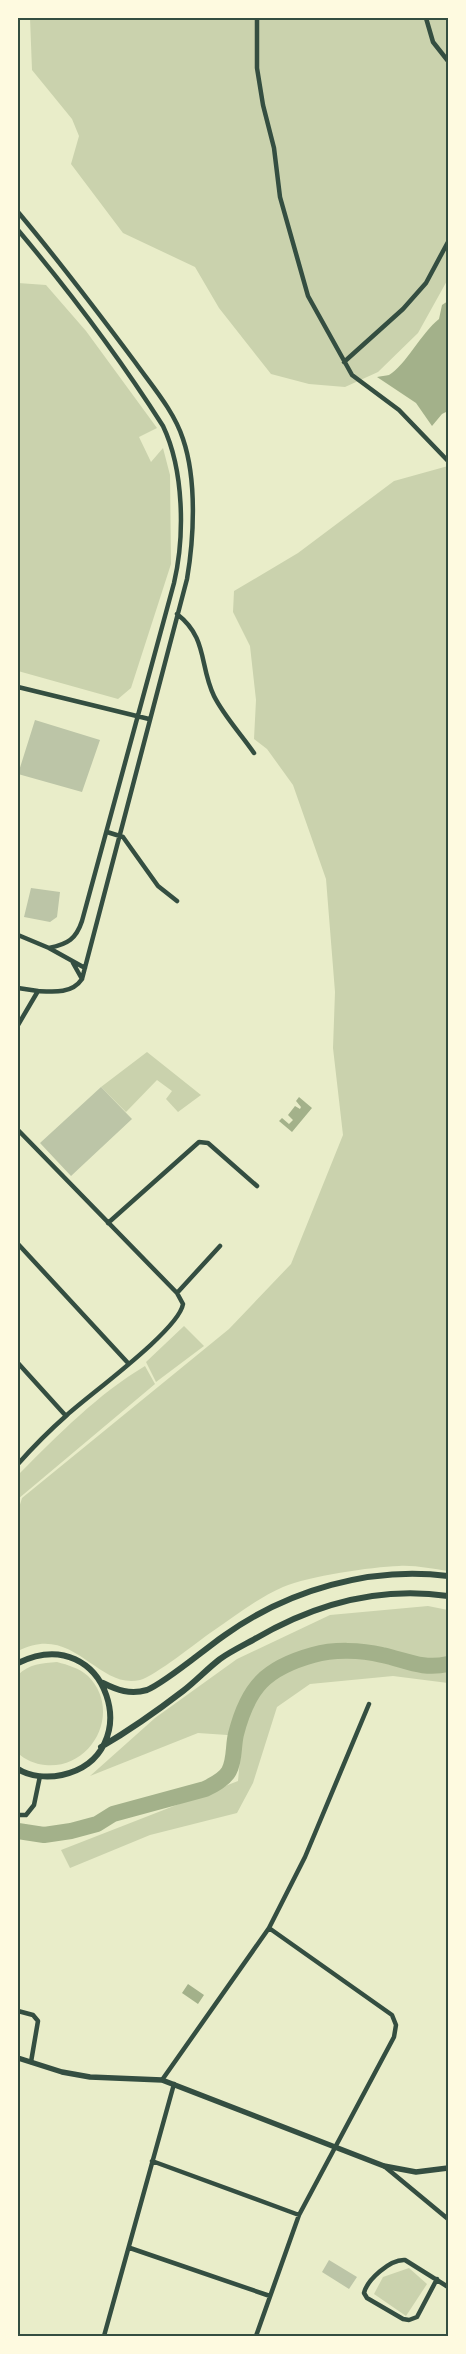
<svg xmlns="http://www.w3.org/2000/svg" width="466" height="2354" viewBox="0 0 466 2354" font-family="'Zilla Slab',serif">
	<rect width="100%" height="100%" fill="#e9edc9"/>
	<!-- green -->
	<path fill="#cad2ad" d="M30,18H448V279L418,333L378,372L345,387L309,384L271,374L219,308L195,267L123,233L71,164L79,136L72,119L32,70Z
		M18,283L46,285L86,331L157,428L139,437L151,462L163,448L170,475L171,564L131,688L118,699L18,671Z
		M448,466V1571C433,1569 415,1565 399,1566C371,1567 309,1576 283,1587C258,1598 235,1616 213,1631C197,1642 155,1676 140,1680C97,1690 74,1622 18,1651V1511L22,1498L229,1329L291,1264L343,1135L333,1048L335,992L326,879L293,785L267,749L254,739L256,700L250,646L233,612L234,591L298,553L394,481Z
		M147,1052L201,1095L178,1112L166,1099L172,1091L157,1080L126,1112L101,1087Z
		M184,1326L204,1346L156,1382L146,1362Z
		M145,1366L155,1384L18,1499V1478L20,1473C59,1434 98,1394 145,1366Z
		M428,1606L448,1610V1683L393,1676L310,1684L277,1707L253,1783L237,1813L150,1835L70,1868L61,1850L238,1781L242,1736L198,1733L90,1776L155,1718L237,1659L330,1615Z
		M57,1662C68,1665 79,1668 88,1676C123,1711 92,1770 45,1765C35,1764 25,1760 18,1753V1675C29,1664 42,1663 57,1662Z
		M409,2268L427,2284L406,2316L374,2294L383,2277Z"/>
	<!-- water -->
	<path fill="#a3b18a" d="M448,301V411L442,414L432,426L416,403L377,377C380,376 386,376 389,375C405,366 422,332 439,319L442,305Z
		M299,1097L312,1108L292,1132L279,1121L282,1118L289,1124L293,1120L288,1115L295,1106L300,1109L301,1107L296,1101Z
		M188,1984L204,1995L198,2004L182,1993Z"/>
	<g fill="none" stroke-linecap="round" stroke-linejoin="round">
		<!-- river -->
		<path stroke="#a3b18a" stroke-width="16" d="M18,1831L44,1835L71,1831L97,1824L113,1814L205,1789C213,1785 225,1779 229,1771C235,1760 233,1746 236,1734C248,1687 266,1668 313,1655C334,1649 361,1650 382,1655C406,1660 422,1670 448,1664"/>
	</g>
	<!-- building -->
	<path fill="#bcc5a7" d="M35,720L100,740L82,792L18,774Z
		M31,888L60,892L57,917L50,922L24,917Z
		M101,1087L132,1119L71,1176L40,1143Z
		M329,2260L357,2277L349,2289L322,2272Z"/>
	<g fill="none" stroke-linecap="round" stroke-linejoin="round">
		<!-- minor -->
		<path stroke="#344e41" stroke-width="4.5" d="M257,18V68L263,105L274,148L280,197L308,296L352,375L399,410L448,461
			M426,18L433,42L448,61
			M18,212C59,261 97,311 135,362C152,386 174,411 183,439C197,480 194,538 187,579L82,979C72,994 53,992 38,991L18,1025
			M18,230C70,292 119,357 163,426C184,470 185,536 174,583L82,921C76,939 68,944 49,948
			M344,362L403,309L426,283L448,242
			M177,614C208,638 199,665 214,696C224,716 241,734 254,753
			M18,687L149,719
			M107,832L123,837L158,886L177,901
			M18,935L49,948L85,968
			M73,963L82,979
			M18,988L38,991
			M18,1130L177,1293L183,1304C179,1330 90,1394 67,1415C50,1430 33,1447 18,1464
			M108,1223L199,1142L208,1143L257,1186
			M18,1244L128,1363
			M177,1293L220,1246
			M18,1363L66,1416
			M18,1815H26L34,1805L40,1776
			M18,2011L33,2015L38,2021L31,2062
			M162,2080L269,1928L305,1857L369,1704
			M152,2161L299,2215
			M384,2166L448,2219
			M130,2248L270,2296
			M437,2279L417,2317L409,2320L403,2319L367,2298L364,2293C367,2280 390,2259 405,2260L448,2287
			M104,2336L174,2084
			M256,2336L299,2215L394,2037L396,2025L392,2015L269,1928"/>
		<!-- tertiary -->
		<path stroke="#344e41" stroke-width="5.5" d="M18,2058L62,2072L90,2077L162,2080L384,2166L416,2172L448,2168"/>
		<!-- secondary -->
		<path stroke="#344e41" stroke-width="6" d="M18,1663C108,1619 149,1756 62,1775C48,1778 30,1777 18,1769
			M103,1683C117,1690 130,1695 147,1690C165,1683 206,1648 225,1635C288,1590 371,1566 448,1576
			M101,1747C130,1730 157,1711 183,1691C196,1681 207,1669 220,1659C230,1652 242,1646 253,1640C312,1605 379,1586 448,1596"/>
	</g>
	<!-- border -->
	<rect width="466" height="2354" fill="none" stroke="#fefae0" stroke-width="38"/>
	<rect x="19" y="19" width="428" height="2316" fill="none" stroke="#344e41" stroke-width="2"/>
</svg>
